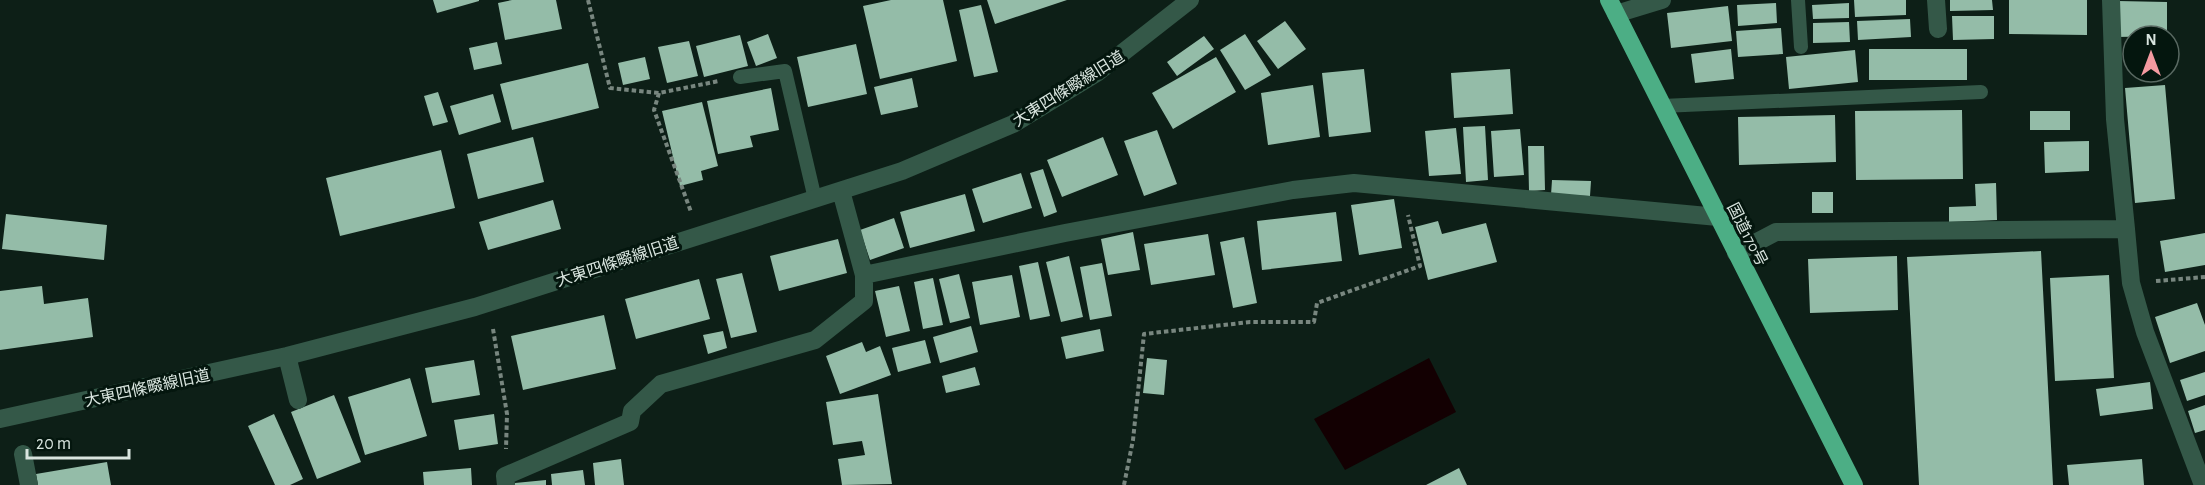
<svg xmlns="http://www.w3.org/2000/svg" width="2205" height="485" viewBox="0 0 2205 485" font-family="'Alegreya Sans','Noto Sans JP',sans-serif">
	<rect width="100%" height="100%" fill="#0d1f17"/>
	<!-- water -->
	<path fill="#130002" d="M1429,358L1456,412L1345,470L1314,419Z"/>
	<!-- building -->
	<path fill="#94bca8" d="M433,0H479V1L437,13Z
		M512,0H556L562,29L505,40L498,3Z
		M891,0H943L957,61L880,79L863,6Z
		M987,0H1067L995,24Z
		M1854,0H1906V15L1855,17Z
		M1950,0H1992L1993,10L1950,11Z
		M2009,0H2087V35L2009,34Z
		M2118,1L2167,2V36L2117,37Z
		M1776,3L1777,23L1738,26L1737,5Z
		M1849,3V18L1813,19L1812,5Z
		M981,5L998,72L974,77L959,10Z
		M1728,6L1732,41L1671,48L1667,13Z
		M1952,16H1994V39L1953,40Z
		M1910,19L1911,37L1858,40L1857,21Z
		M1285,21L1306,49L1278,69L1257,41Z
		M1849,22L1850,42L1813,43V23Z
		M1781,28L1783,54L1738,57L1736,31Z
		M768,34L777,58L756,66L747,42Z
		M1245,34L1271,75L1245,90L1220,50Z
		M740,35L748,66L704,77L696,46Z
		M1204,36L1214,49L1177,76L1167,62Z
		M689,41L698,76L667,83L658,47Z
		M497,42L502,64L474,70L469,48Z
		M856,44L867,94L808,107L797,57Z
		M1731,49L1734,79L1695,83L1691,54Z
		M1869,49H1967V80H1869Z
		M1855,50L1858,82L1789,89L1786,57Z
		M645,57L650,79L623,85L618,63Z
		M1216,57L1236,92L1173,129L1152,93Z
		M588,63L599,108L512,130L500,84Z
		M1364,69L1371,132L1329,137L1322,73Z
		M1510,69L1513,114L1454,118L1451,73Z
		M912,78L918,107L881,115L874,87Z
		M1313,85L1320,137L1268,145L1261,93Z
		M2165,85L2175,199L2135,203L2125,88Z
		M771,88L779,130L750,136L753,147L718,154L707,101Z
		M438,92L448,122L433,126L424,96Z
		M493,94L501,122L459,135L450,106Z
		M702,102L718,166L701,171L703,180L680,186L662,111Z
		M1962,110L1963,179L1856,180L1855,111Z
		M2030,111H2070V130H2030Z
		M1835,115L1836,162L1739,165L1738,117Z
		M1485,126L1488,180L1466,182L1463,127Z
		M1456,128L1461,174L1429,176L1425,131Z
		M1520,129L1524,175L1494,177L1491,131Z
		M1157,130L1177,184L1144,196L1124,141Z
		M533,137L544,182L478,199L467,154Z
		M1103,137L1118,175L1062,197L1047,160Z
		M2089,141V171L2045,173L2044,142Z
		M1528,146H1544L1545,190L1529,191Z
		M441,150L455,208L340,236L326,178Z
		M1043,169L1057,212L1044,217L1030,173Z
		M1021,173L1032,208L983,223L972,189Z
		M1552,180L1591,181L1590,196L1551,195Z
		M1996,183L1997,220L1949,222V207L1976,206L1975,184Z
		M1812,192H1833V213H1812Z
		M965,194L975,231L910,248L900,212Z
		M1394,199L1402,248L1359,255L1351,205Z
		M553,200L561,229L488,250L479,222Z
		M1336,212L1342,261L1262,270L1257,221Z
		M6,214L107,225L104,260L2,249Z
		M894,218L904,248L870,260L860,230Z
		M1438,221L1442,234L1486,223L1497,262L1428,280L1415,227Z
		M1133,232L1140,270L1108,275L1101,239Z
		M2205,233V265L2165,272L2160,241Z
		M1208,234L1215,275L1151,285L1144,244Z
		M1244,237L1257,303L1233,308L1220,242Z
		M838,239L847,273L779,291L770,256Z
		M2041,251L2053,485H1919L1907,257Z
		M1069,256L1083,317L1061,322L1046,262Z
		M1897,256L1898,310L1810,313L1808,259Z
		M1038,262L1050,316L1030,320L1019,266Z
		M1102,263L1112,316L1090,320L1080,267Z
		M742,273L757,332L731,338L716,279Z
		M959,274L970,318L950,323L939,279Z
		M1012,275L1020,317L980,325L972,282Z
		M2109,275L2114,378L2055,381L2050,278Z
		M933,278L943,325L923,329L914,282Z
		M699,279L710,319L636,339L625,299Z
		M42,286L44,304L88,298L93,337L0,350V291Z
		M899,286L910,331L886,337L875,291Z
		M2197,303L2205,325V351L2170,363L2155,317Z
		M604,315L616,369L523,390L511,336Z
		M971,326L978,352L940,363L933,337Z
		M1100,329L1104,351L1066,359L1061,337Z
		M723,331L727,348L708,354L703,335Z
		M925,340L931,363L898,372L892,348Z
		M862,342L866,352L880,346L891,375L840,394L826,356Z
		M1147,358L1167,360L1164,395L1143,393Z
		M474,360L480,395L432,403L425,368Z
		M975,367L980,385L946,393L942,376Z
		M2205,372V395L2187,401L2180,380Z
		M410,378L427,436L365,455L348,397Z
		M2150,382L2153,409L2100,416L2096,389Z
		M878,394L892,484L842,485L838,459L865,455L862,441L833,445L826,402Z
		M334,395L361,462L317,479L291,412Z
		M2205,405V430L2195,433L2188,411Z
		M274,414L303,479L290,485H275L248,426Z
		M494,414L498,444L459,450L454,420Z
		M621,459L624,485H595L593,463Z
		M2142,459L2144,485H2069L2067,465Z
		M107,462L111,485H38L36,474Z
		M471,468L472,485H424L423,472Z
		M1459,468L1467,485H1426Z
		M583,470L585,485H552L551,474Z
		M546,480V485H515V483Z"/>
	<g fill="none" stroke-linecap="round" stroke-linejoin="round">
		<!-- path -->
		<path stroke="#78867f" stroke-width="4" stroke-dasharray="4.5 3" stroke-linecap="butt" d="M588,0L610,88L659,93L719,81
			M659,93L654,110L691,212
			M2156,281L2205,277
			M493,329L507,414L506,449
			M1124,485L1133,440L1144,334L1250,322H1314L1317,303L1420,266L1408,215"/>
		<!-- lane -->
		<path stroke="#345848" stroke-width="14" d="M1798,0L1801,47
			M740,77L785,71L815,199
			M1662,106L1981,92"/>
		<!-- street -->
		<path stroke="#345848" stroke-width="18" d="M1936,0L1938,29
			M1616,14L1662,0
			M2126,229L2131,283L2145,332L2203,485
			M1736,253L1776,232L2126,229L2115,119L2111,0
			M864,275L1065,233L1293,190L1354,183L1718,217
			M287,356L298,400
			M0,419L287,356L475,307L902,171L1013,124L1098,72L1190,0
			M23,454L29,485
			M506,485L505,476L630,422L632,411L661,384L815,340L864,301V275L841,191"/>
		<!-- highway -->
		<path stroke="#4cae85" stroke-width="18" d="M1609,0L1854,485"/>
	</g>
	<g text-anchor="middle" stroke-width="6" stroke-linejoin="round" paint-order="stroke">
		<!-- street labels -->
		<g font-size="16" fill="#d9e5df" stroke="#04160e">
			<text transform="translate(1068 88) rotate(-32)" y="6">大東四條畷線旧道</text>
			<text transform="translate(1748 234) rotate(63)" y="6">国道170号</text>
			<text transform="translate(617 261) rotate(-18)" y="6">大東四條畷線旧道</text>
			<text transform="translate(147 387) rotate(-12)" y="6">大東四條畷線旧道</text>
		</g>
	</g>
	<!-- north arrow -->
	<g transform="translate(2151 54)"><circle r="28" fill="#04160e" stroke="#596962" stroke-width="1.5"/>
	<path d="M0-4.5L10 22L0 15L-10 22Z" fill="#f49aa0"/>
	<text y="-9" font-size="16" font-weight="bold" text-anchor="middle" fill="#d9e5df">N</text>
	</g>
	<!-- scale -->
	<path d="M27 449v9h102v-9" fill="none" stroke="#d9e5df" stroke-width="3"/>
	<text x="36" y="449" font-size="18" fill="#d9e5df" stroke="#04160e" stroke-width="4.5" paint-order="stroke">20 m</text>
</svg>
